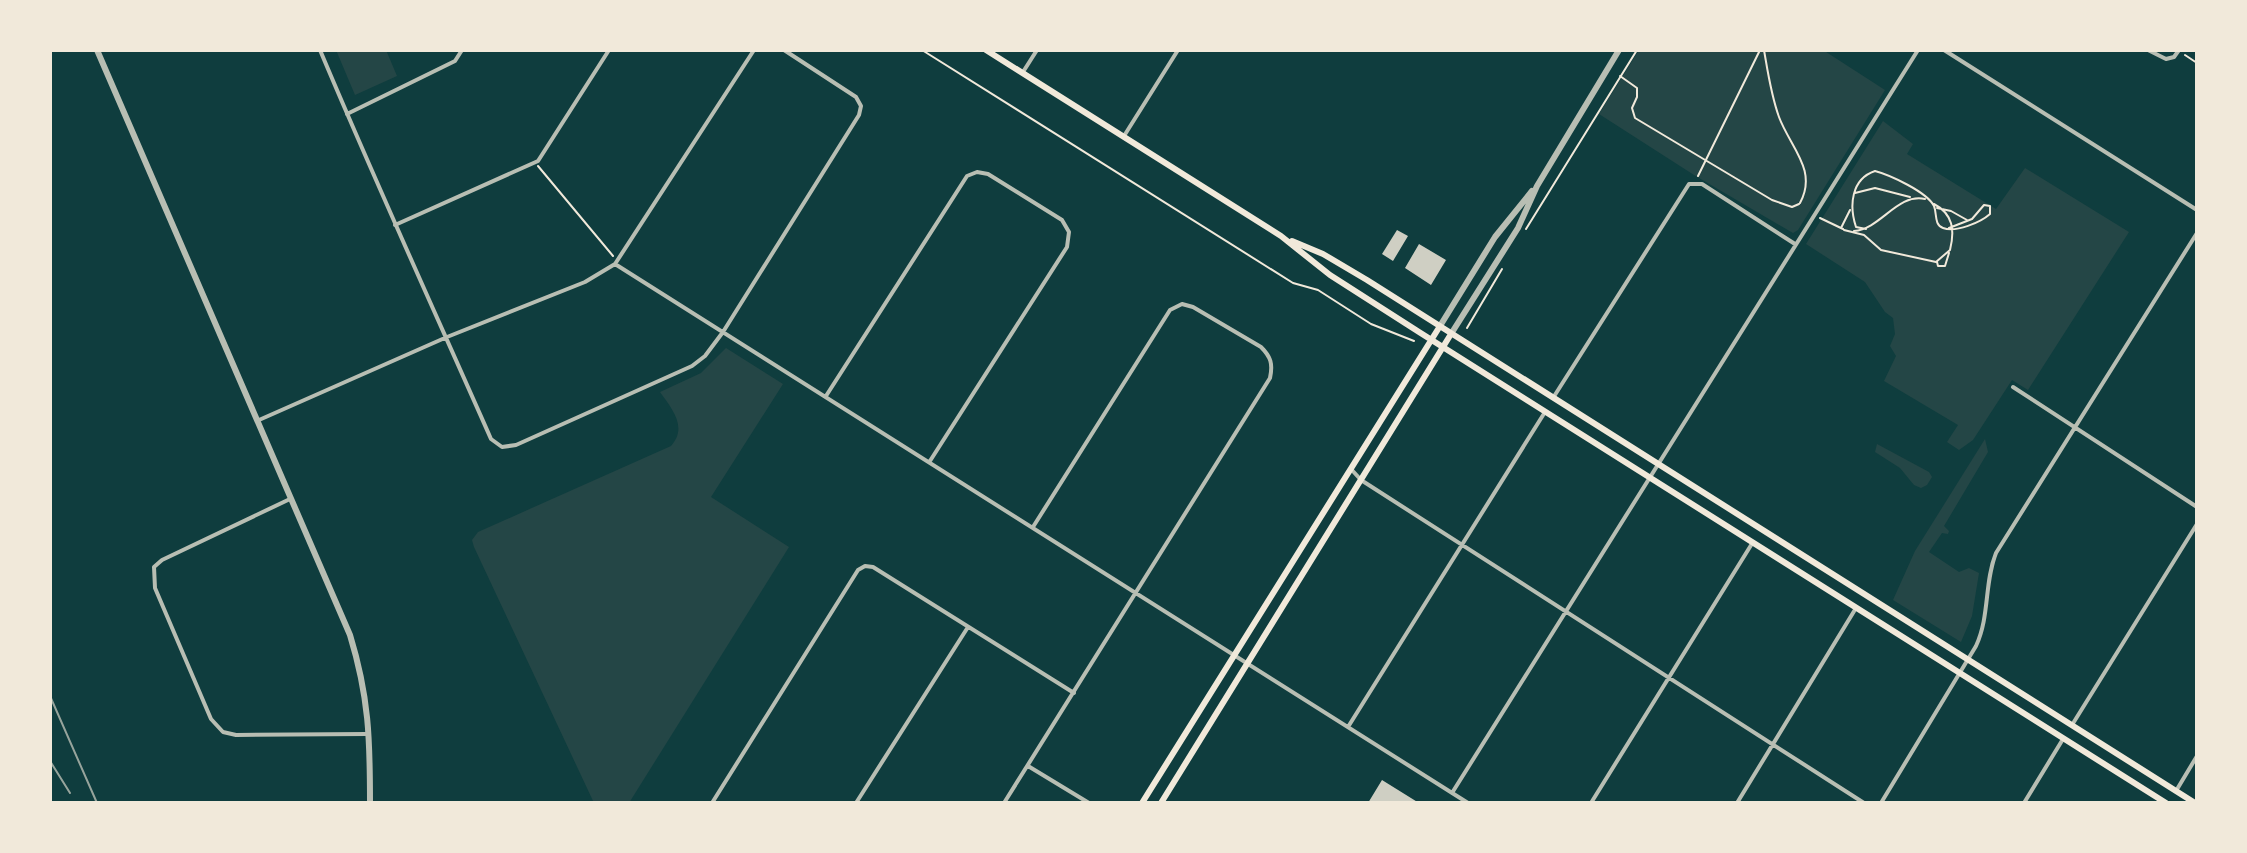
<svg xmlns="http://www.w3.org/2000/svg" width="2247" height="853" viewBox="0 0 2247 853" font-family="'Nunito Sans',sans-serif">
	<rect width="100%" height="100%" fill="#0f3d3e"/>
	<!-- green -->
	<path fill="#244646" d="M336,50H386L397,76L355,95Z
		M1639,50H1823L1885,90L1798,230L1793,233L1694,175L1599,114Z
		M1883,121L1913,144L1907,154L1996,209L2025,168L2129,232L2028,390L2012,380L1973,440L1959,450L1947,442L1958,425L1884,381L1896,356L1890,346L1895,334L1893,318L1885,312L1865,282L1806,244Z
		M726,348L783,384L711,497L789,547L629,803H594L474,547L472,540L478,532L671,446C688,427 672,409 660,392L701,373Z
		M1985,439L1988,452L1944,526L1949,531L1948,534L1942,533L1929,552L1959,572L1969,568L1979,573L1972,616L1961,642L1893,600L1915,551Z
		M1877,444L1929,472L1932,477L1927,485L1921,488L1914,485L1900,468L1875,452Z"/>
	<!-- building -->
	<path fill="#cfcfc3" d="M1397,230L1408,236L1393,261L1382,254Z
		M1419,244L1446,260L1431,285L1405,268Z
		M1382,780L1419,803H1368Z"/>
	<g fill="none" stroke-linecap="round" stroke-linejoin="round">
		<!-- path -->
		<path stroke="#f1e9da" stroke-width="2" d="M922,50L1293,283L1318,290L1371,324L1414,341
			M1764,50C1768,73 1771,95 1779,117C1790,147 1818,170 1800,203
			M2185,55L2197,63
			M1620,76L1637,88V97L1632,108L1635,118L1772,200L1792,207L1799,204
			M538,166L613,256
			M1698,176L1760,50
			M1855,193L1875,188L1910,197
			M1937,208L1951,211L1967,220
			M1820,218L1843,229
			M1841,228L1850,210
			M1526,229L1637,50
			M1866,229L1856,227C1849,206 1851,179 1875,171C1890,175 1927,192 1934,206C1937,213 1934,225 1943,228C1956,233 1981,222 1990,214V206L1984,205L1972,219L1949,228
			M1844,230L1864,235L1881,250L1936,262L1950,250C1955,230 1953,214 1934,204
			M1854,231C1881,229 1897,193 1925,199
			M1937,262L1938,266H1945L1949,253
			M1467,328L1502,269"/>
		<!-- minor -->
		<path stroke="#b8beb3" stroke-width="4" d="M320,50C375,181 434,310 491,439L502,447L516,445L692,366L705,356L723,332L859,115L861,106L856,97L784,50
			M1944,50L2197,210
			M2148,50L2166,59L2174,57L2179,50
			M1023,72L1037,50
			M347,114L455,61L462,50
			M1124,136L1178,50
			M395,225L538,161L609,50
			M615,264L1468,803
			M2013,387L2197,507
			M826,396L967,176L977,172L988,174L1062,220L1069,232L1067,247L930,461
			M1553,398L1689,184H1702L1795,244
			M259,420L447,337L585,282L615,264L754,50
			M1351,469L1361,480L1864,803
			M290,499L162,560L154,567L155,588L211,719L223,732L236,735L367,734
			M2072,725L2197,524
			M1348,727L1545,412
			M1028,766L1089,803
			M2176,791L2197,756
			M1452,793L1918,50
			M712,803L858,570L865,566L873,567L1074,693
			M856,803L968,627
			M1004,803L1270,378C1273,364 1271,357 1261,347L1193,307L1182,304L1170,310L1033,527
			M1591,803L1753,542
			M1737,803L1856,608
			M1881,803L1976,646C1990,616 1984,583 1996,553L2197,233
			M2024,803L2063,739"/>
		<!-- tertiary -->
		<path stroke="#b8beb3" stroke-width="6" d="M97,50L350,635C369,697 370,739 370,803
			M1440,326L1495,237L1532,191
			M1451,334L1518,228L1537,186L1619,50"/>
		<!-- secondary -->
		<path stroke="#f1e9da" stroke-width="6" d="M986,50L1281,236L1330,275L1419,332L2166,803
			M1292,241L1323,254L1367,280L2195,803
			M1142,803L1440,326
			M1161,803L1451,334"/>
		<!-- rail -->
		<path stroke="#97a49c" stroke-width="2" d="M50,696L97,803
			M50,761L70,793"/>
	</g>
	<!-- border -->
	<rect width="2247" height="853" fill="none" stroke="#f1e9da" stroke-width="104"/>
</svg>
